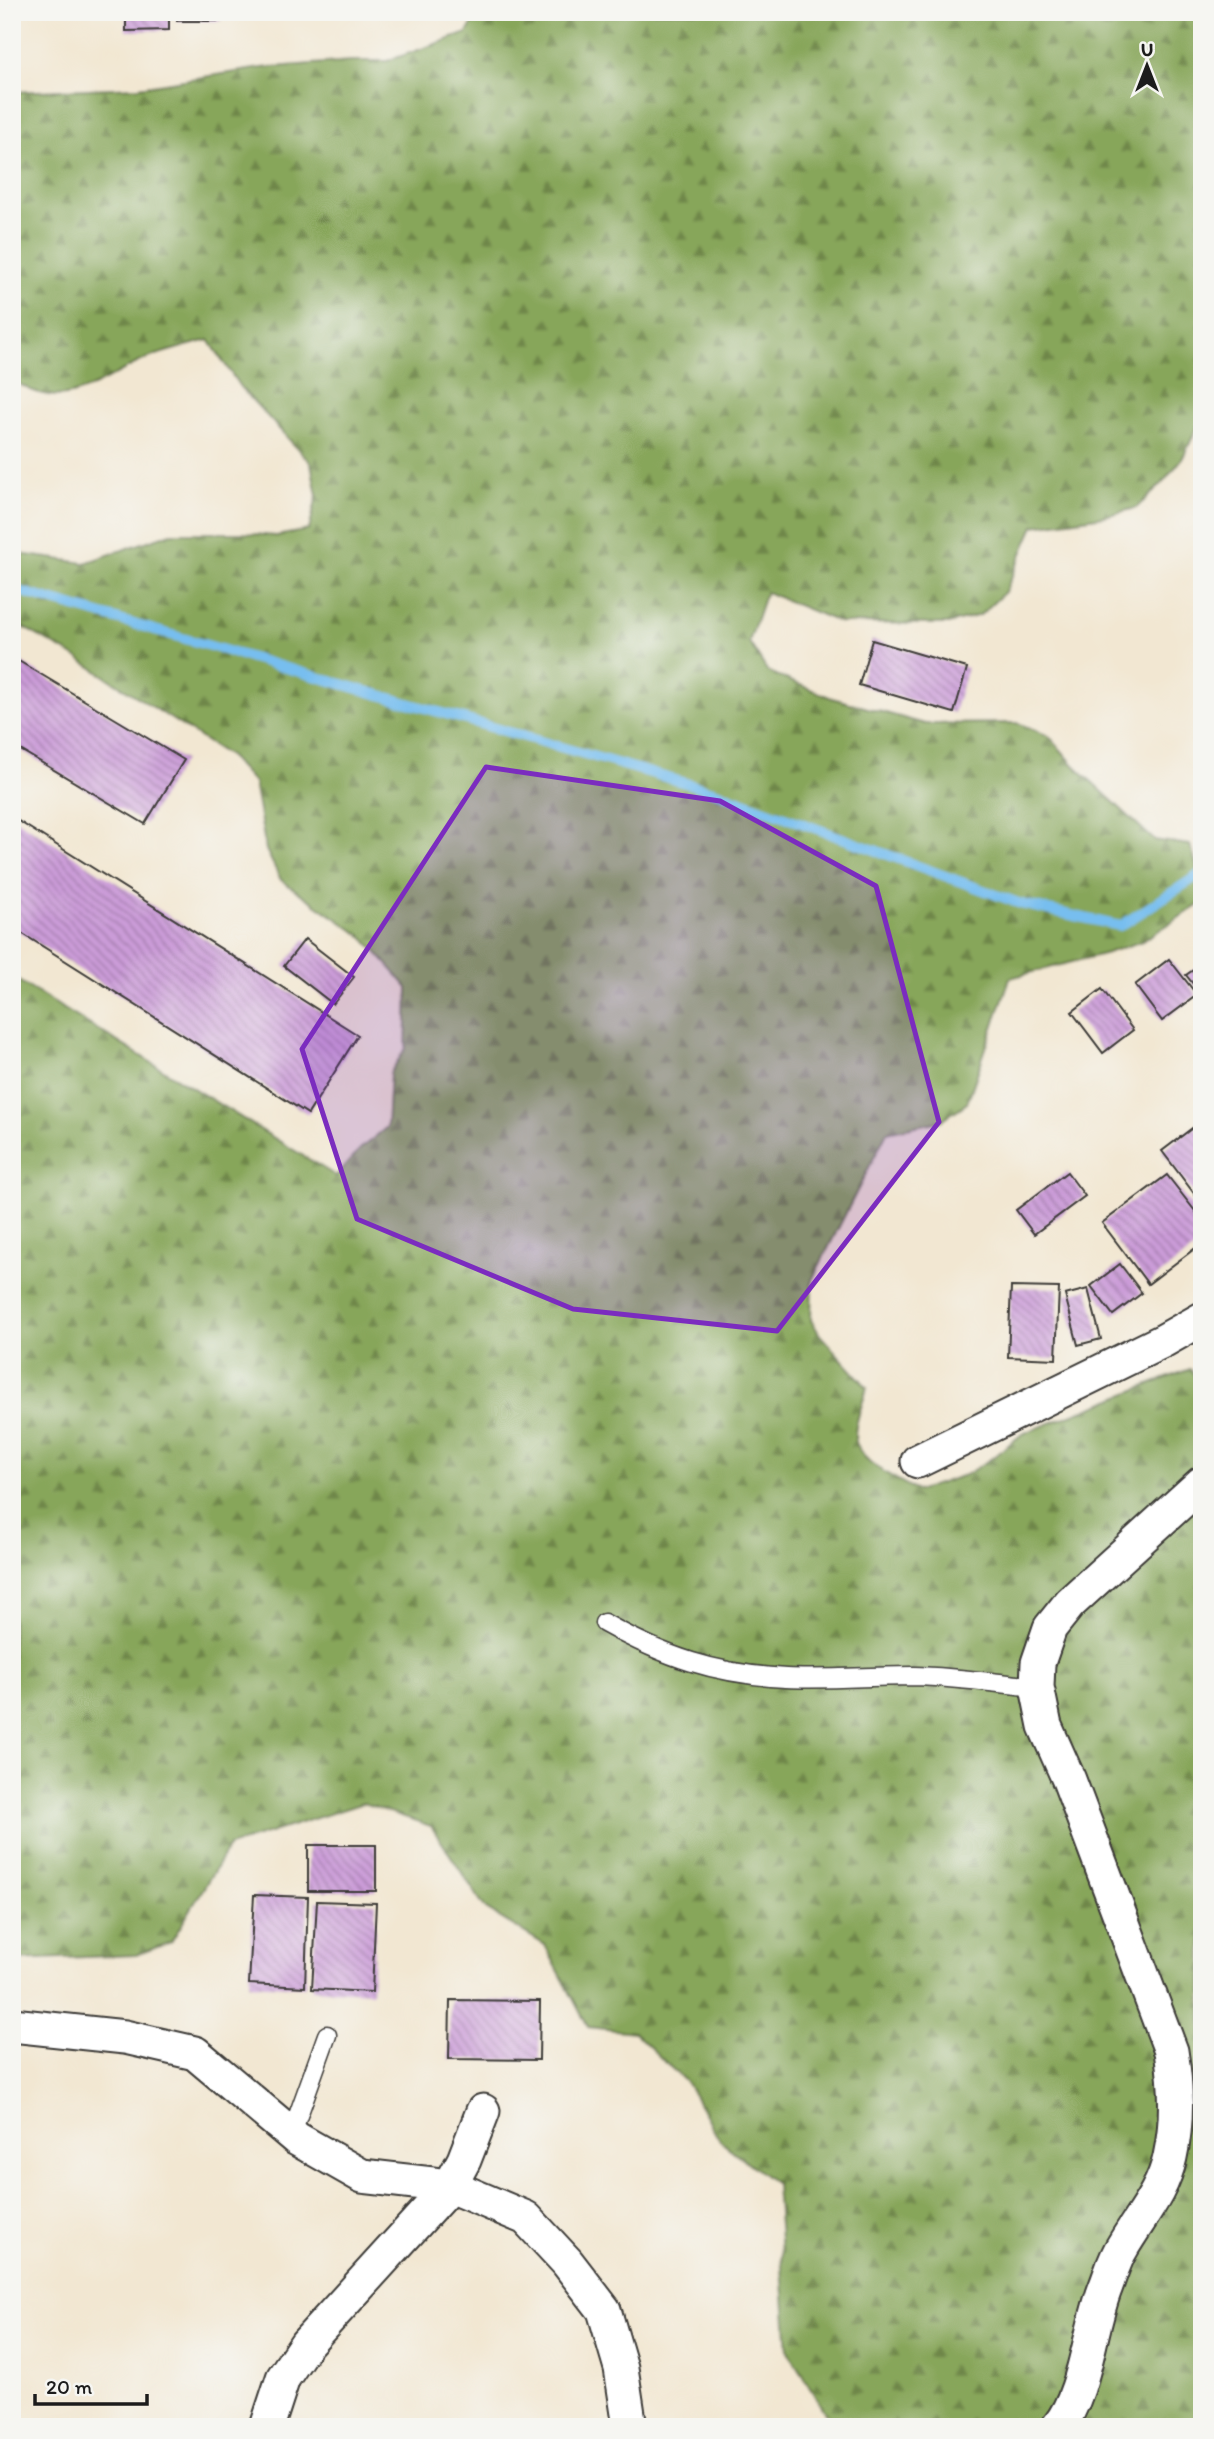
<svg xmlns="http://www.w3.org/2000/svg" width="1214" height="2439" viewBox="0 0 1214 2439" font-family="Itim,sans-serif">
	<defs>
		<pattern id="forest-firs" width="22" height="20" patternUnits="userSpaceOnUse" patternTransform="scale(1.75)"><rect width="22" height="20" fill="#87a65a"/><path d="M5 1l3.5 6h-7zM16 11l3.5 6h-7z" fill="#6e864a"/></pattern>
		<pattern id="building-back-hatch" width="6" height="6" patternUnits="userSpaceOnUse" patternTransform="scale(1.75)"><rect width="6" height="6" fill="#cb9bd8"/><path d="M-1 5l2 2M0 0l6 6M5-1l2 2" fill="none" stroke="#a47eae"/></pattern>
	</defs>
	<rect width="100%" height="100%" fill="#f6f6f2"/>
	<filter id="ink" filterUnits="userSpaceOnUse"><feTurbulence type="fractalNoise" baseFrequency=".0143" numOctaves="2"/><feDisplacementMap in="SourceGraphic" scale="14" xChannelSelector="R" yChannelSelector="G"/><feConvolveMatrix kernelMatrix="1 2 1 2 8 2 1 2 1" color-interpolation-filters="sRGB"/></filter>
	<filter id="wash" filterUnits="userSpaceOnUse"><feTurbulence type="fractalNoise" baseFrequency=".00686" numOctaves="4" result="noise"/><feDisplacementMap in="SourceGraphic" scale="28" xChannelSelector="R" yChannelSelector="G"/><feGaussianBlur stdDeviation="1.57" result="paint"/><feColorMatrix in="noise" values="0 0 0 0 0 0 0 0 0 0 0 0 0 0 0 0 0 1.4 0 .05"/><feComposite in="paint" operator="in"/></filter>
	<g filter="url(#wash)">
		<rect width="100%" height="100%" fill="#f2e7d2"/>
		<!-- forest -->
		<path fill="url(#forest-firs)" stroke="#52613b" stroke-width="2" d="M479,12H1202V418L1182,459L1161,485L1136,508L1104,516L1034,526L1005,592L980,615L948,624L841,623L766,592L749,642L768,672L832,698L925,724L1018,723L1049,736L1074,765L1154,840L1190,845L1202,882V903L1142,941L1107,953L1010,978L967,1103L940,1121L887,1132L812,1280L811,1320L820,1335L867,1387C864,1401 855,1420 855,1435C855,1463 897,1478 917,1491L965,1475L995,1456L1022,1434L1190,1369L1202,1385V2427H840L825,2413L788,2351L776,2184L720,2141L687,2083L634,2032L588,2027L545,1945L486,1909L431,1826L363,1803L229,1846L171,1942L136,1955L12,1960V977L336,1176L360,1149L387,1127L390,1073L406,1048L408,988L363,937L281,880L266,850L254,783L230,757L74,656L12,621V553L85,563L171,533H242L276,536L309,530L317,496L311,463L240,387L209,340C190,345 170,350 151,357C102,375 67,420 12,379V204L16,199L12,187V92L139,87L261,68L351,61H387L467,33Z"/>
		<g fill="none" stroke-linecap="round" stroke-linejoin="round">
			<!-- stream -->
			<path stroke="#77beef" stroke-width="10" d="M12,589L720,793L1021,904L1120,926L1202,873"/>
		</g>
		<g id="blocks">
			<!-- building -->
			<path fill="url(#building-back-hatch)" d="M126,12H169V30L126,31Z
				M177,12H221V21H177Z
				M872,640L967,668L954,713L859,685Z
				M12,657L184,760L145,824L12,745Z
				M12,817L358,1035L308,1114L12,927Z
				M305,939L354,977L333,1004L284,966Z
				M1169,959L1197,995L1162,1021L1135,985Z
				M1202,964V995L1186,975Z
				M1102,989L1133,1030L1103,1053L1072,1012Z
				M1195,1126L1202,1135V1204L1162,1151Z
				M1067,1172L1085,1196L1034,1234L1016,1210Z
				M1167,1175L1202,1220V1243L1148,1284L1102,1223Z
				M1120,1264L1142,1293L1113,1315L1091,1286Z
				M1011,1287L1059,1288L1056,1359L1008,1357Z
				M1088,1289L1101,1339L1078,1345L1065,1295Z
				M308,1845H376V1891H308Z
				M254,1895L308,1897L305,1987L249,1984Z
				M317,1901L376,1903L372,1992L312,1989Z
				M450,2000L540,2001L539,2060L449,2059Z"/>
		</g>
	</g>
	<g filter="url(#ink)">
		<use href="#blocks" fill-opacity="0" stroke="#3c3a37" stroke-width="2"/>
		<g fill="none" stroke-linecap="round" stroke-linejoin="round">
			<defs>
				<path id="lane" d="M604,1623C665,1657 715,1674 786,1678C828,1680 872,1676 914,1676C955,1677 996,1683 1037,1687
					M291,2135L327,2035"/>
				<path id="street" d="M918,1461L1163,1341L1202,1319
					M12,2025L125,2037L195,2053L297,2139L362,2176L450,2186L526,2218L567,2262L604,2310L621,2368L630,2427
					M267,2427L283,2378L306,2344L450,2186L464,2160L483,2111
					M1058,2427C1086,2393 1089,2328 1106,2286C1111,2273 1115,2258 1123,2246C1140,2217 1163,2191 1170,2157C1178,2121 1177,2088 1171,2051L1069,1780L1045,1726L1037,1687L1038,1663L1050,1628L1070,1603L1202,1483"/>
			</defs>
			<!-- lane casing -->
			<use href="#lane" stroke="#3c3a37" stroke-width="21"/>
			<!-- street casing -->
			<use href="#street" stroke="#3c3a37" stroke-width="37"/>
			<!-- lane -->
			<use href="#lane" stroke="#fff" stroke-width="18"/>
			<!-- street -->
			<use href="#street" stroke="#fff" stroke-width="33"/>
		</g>
	</g>
	<!-- marked area -->
	<path fill="#7b2cbf" fill-opacity="0.2" stroke="#7b2cbf" stroke-width="5" stroke-linejoin="round" d="M486,767L720,801L876,886L939,1122L777,1331L573,1309L357,1219L302,1049Z"/>
	<!-- margin -->
	<rect width="1214" height="2439" fill="none" stroke="#f6f6f2" stroke-width="42"/>
	<!-- north arrow -->
	<g transform="translate(1147 66)" stroke="#f6f6f2" stroke-width="5" paint-order="stroke">
	<path d="M0-5L12 26L0 18L-12 26Z" fill="#1c1c1c"/>
	<text y="-10" font-size="19" font-weight="bold" text-anchor="middle" fill="#1c1c1c">U</text>
	</g>
	<!-- scale -->
	<path d="M35 2394v10h112v-10" fill="none" stroke="#1c1c1c" stroke-width="3.5"/>
	<text x="46" y="2394" font-size="21" fill="#1c1c1c" stroke="#f6f6f2" stroke-width="5" paint-order="stroke">20 m</text>
</svg>
